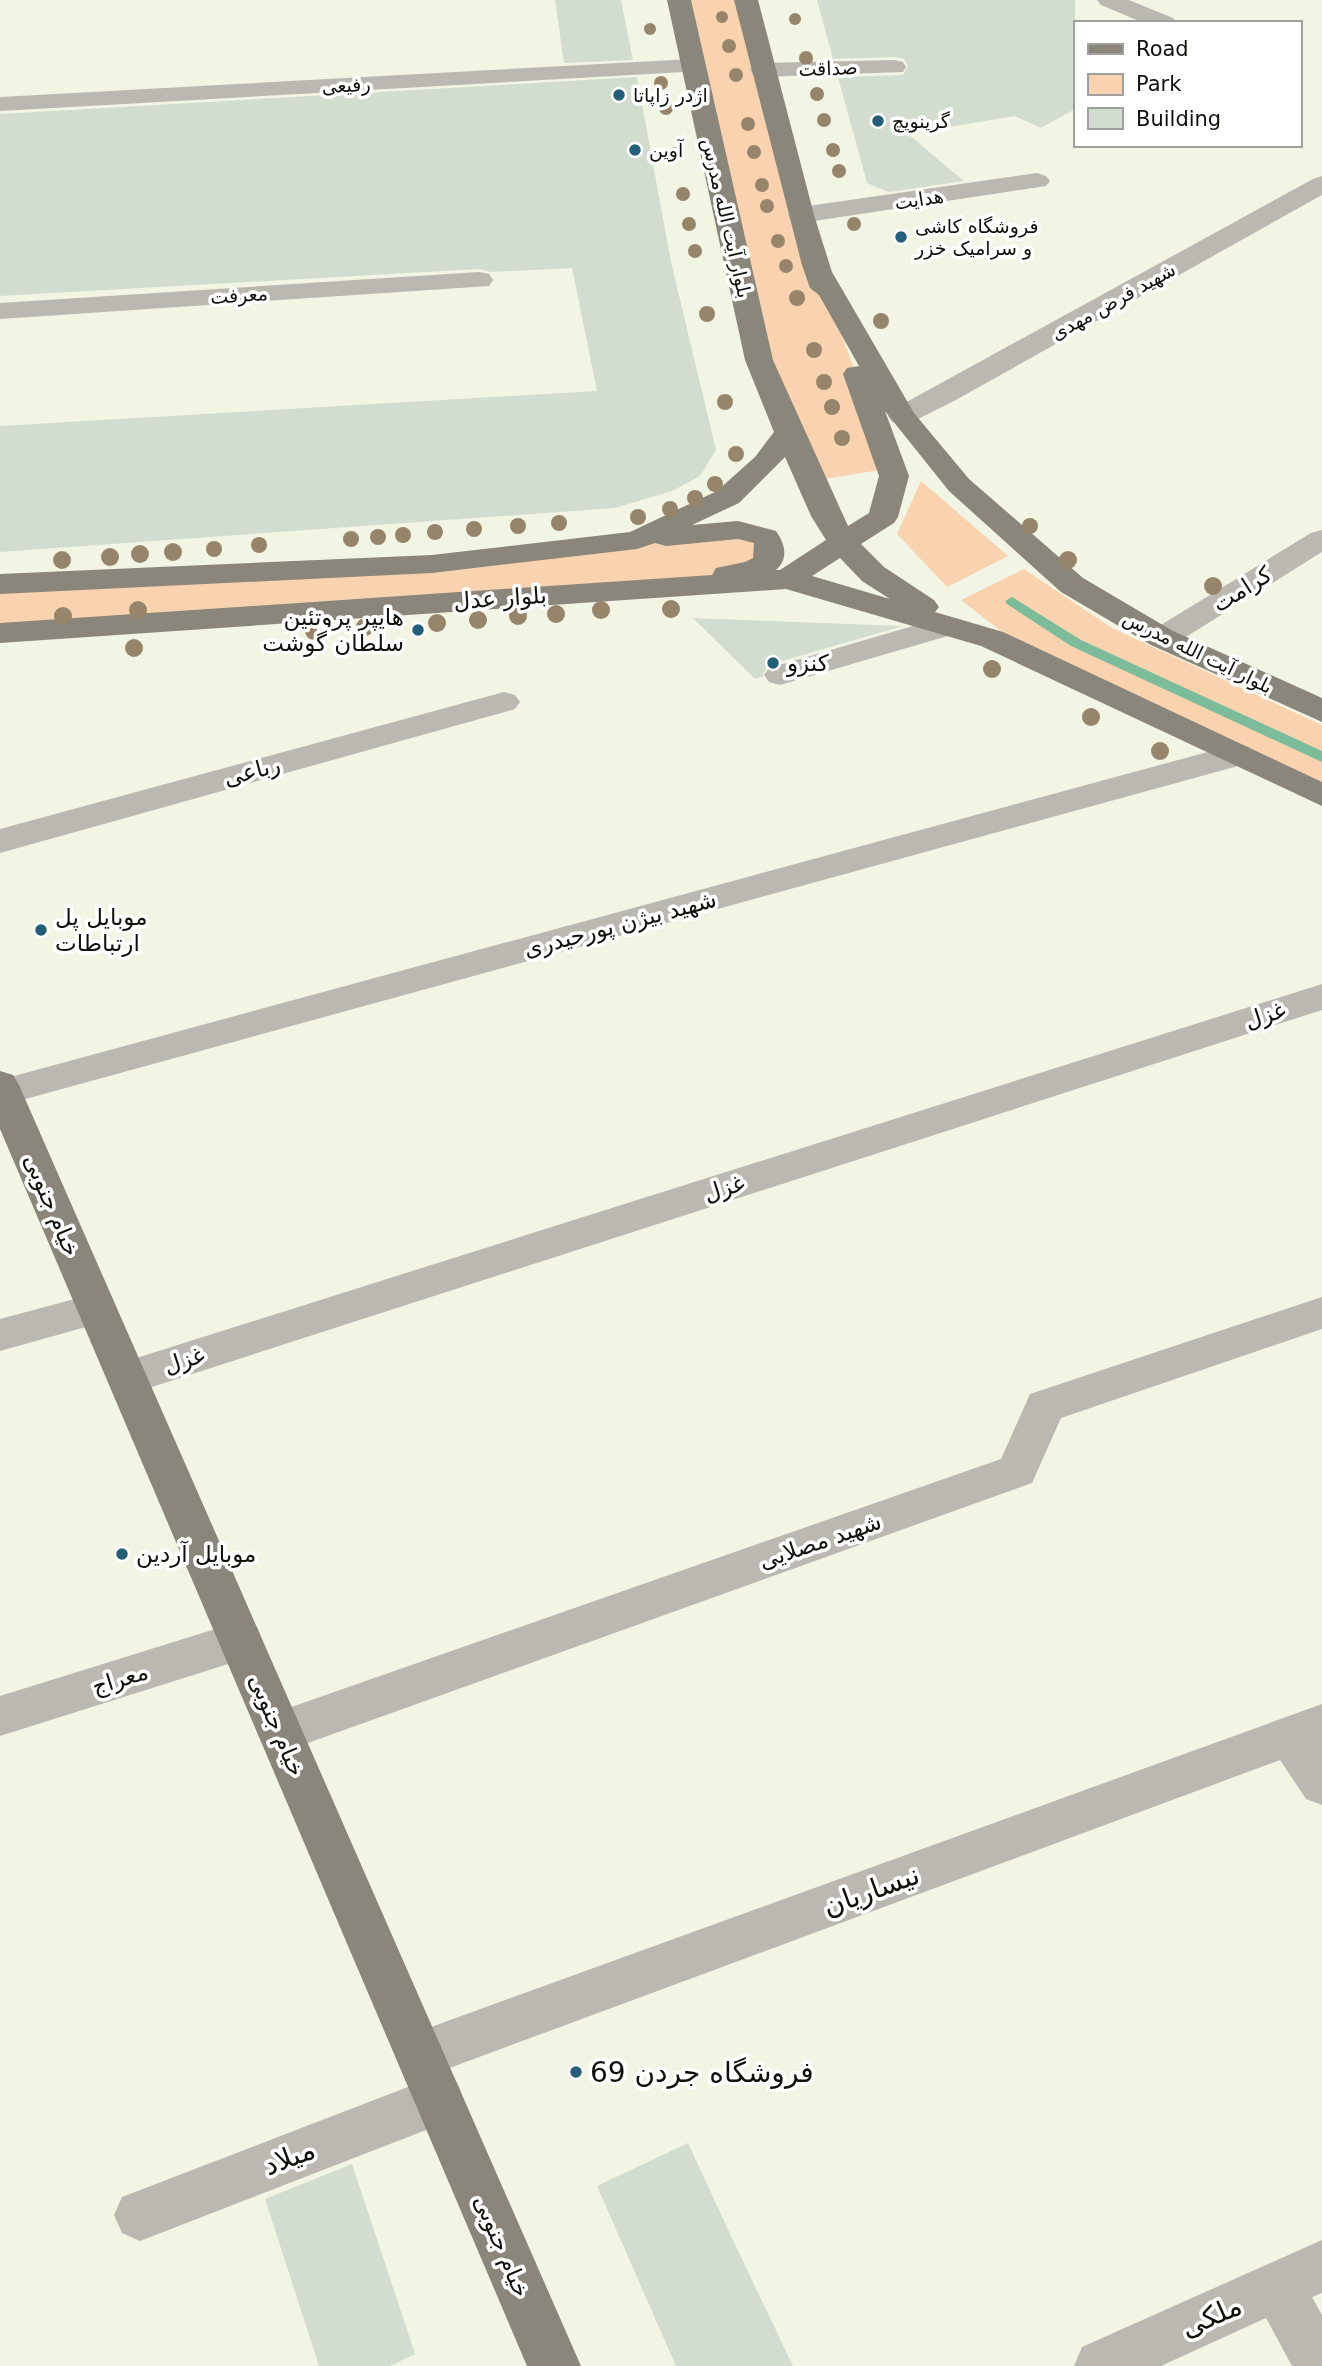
<svg xmlns="http://www.w3.org/2000/svg" width="1322" height="2366" viewBox="0 0 1322 2366" font-family="'DejaVu Sans','Noto Naskh Arabic',sans-serif">
	<rect width="100%" height="100%" fill="#f2f4e4"/>
	<!-- green -->
	<path fill="#f9d3af" d="M679,0H746L815,265L892,468L812,481L789,433Z
		M921,481L1008,556L947,587L897,534Z
		M758,534L762,567L631,589L0,633V584Z
		M1024,569L1112,628L1322,725V783L1006,635L961,600Z"/>
	<g fill="none" stroke-linecap="round" stroke-linejoin="round">
		<!-- stream -->
		<path fill="#7dbc9a" fill-rule="evenodd" d="M1012,597L1081,640L1322,751V762L1071,646L1007,604L1005,601Z"/>
	</g>
	<!-- building -->
	<path fill="#d3ddcf" d="M555,0H621L633,60L564,63Z
		M817,0H1075V109L1041,128L1015,116L908,134L964,181L889,192L878,188L867,183L838,77L903,75L908,66L904,59L895,57L833,59Z
		M637,77L671,262L716,450L700,476L672,491L615,508L0,552V426L597,391L572,268L491,272L479,269L0,296V114Z
		M693,618L903,626L768,665L762,677L755,679Z
		M688,2143L731,2236L793,2366H676L597,2186Z
		M352,2164L415,2354L390,2366H319L265,2199Z"/>
	<g fill="none" stroke-linecap="round" stroke-linejoin="round">
		<!-- minor -->
		<path fill="#bab8b1" fill-rule="evenodd" d="M1097,0H1129L1173,18L1177,23H1144L1101,5Z
			M692,59L701,61L704,66L701,71L0,111V97Z
			M894,60L903,62L906,67L903,72L762,77L753,75L750,70L753,65L762,63Z
			M1037,173L1046,176L1050,181L1046,186L801,223L792,221L788,215L792,209L801,207Z
			M1322,176V195L954,401L912,422L902,425L892,422L888,416L892,410L1313,179Z
			M479,272L489,274L493,280L489,286L0,319V303Z
			M1322,530V552L1173,645L1162,648L1151,645L1146,638L1151,631L1311,533Z
			M947,616L958,619L963,626L958,633L780,685L769,682L764,675L769,668Z
			M504,692L515,695L520,702L515,709L0,853V829Z
			M1237,744L1249,747L1254,755L1249,763L0,1106V1080L3,1079Z
			M1322,984V1010L127,1395L113,1390L107,1378L113,1366L127,1361Z
			M97,1293L111,1298L117,1309L111,1320L0,1351V1319Z
			M1322,1297V1329L1061,1418L1032,1483L280,1753L264,1747L257,1732L264,1717L280,1711L1001,1459L1030,1394Z
			M241,1621L257,1627L263,1641L257,1655L0,1736V1696Z
			M1322,1704V1805L1306,1799L1280,1760L420,2079L402,2072L395,2055L402,2038L420,2031Z
			M439,2075L457,2082L464,2100L457,2118L140,2241L122,2233L114,2215L122,2197Z
			M1322,2240V2293L1312,2297L1322,2315V2366H1292L1266,2318L1161,2366H1074L1082,2347Z"/>
		<!-- major -->
		<path fill="#8b867b" fill-rule="evenodd" d="M667,0H691L773,360L848,526L869,513L879,476L843,374L847,368L859,366L819,295L810,288L802,265L734,0H758L814,215L832,272L914,413L969,479L1083,578L1173,631L1322,698V722L1151,645L1061,592L949,491L885,411L909,476L898,517L894,523L861,544L884,567L934,600L939,607L935,612L1003,632L1322,782V806L981,646L786,589L0,643V623L712,575L716,568L745,562L753,558L754,543L738,539L666,546L655,543L637,549L432,573L0,594V574L432,555L630,532L717,491L755,457L774,432L745,360ZM785,457L811,516L826,540L780,570H776C789,558 785,544 776,531L738,521L692,525L739,503ZM840,558L862,581L890,599L812,576Z
			M0,1071L13,1075L19,1085L581,2366H527L0,1129Z"/>
	</g>
	<!-- trees -->
	<g fill="#96856a">
		<circle cx="722" cy="17" r="6"/>
		<circle cx="795" cy="19" r="6"/>
		<circle cx="650" cy="29" r="6"/>
		<circle cx="729" cy="46" r="7"/>
		<circle cx="806" cy="58" r="7"/>
		<circle cx="736" cy="75" r="7"/>
		<circle cx="661" cy="83" r="7"/>
		<circle cx="817" cy="94" r="7"/>
		<circle cx="666" cy="108" r="7"/>
		<circle cx="824" cy="120" r="7"/>
		<circle cx="748" cy="124" r="7"/>
		<circle cx="833" cy="150" r="7"/>
		<circle cx="754" cy="152" r="7"/>
		<circle cx="675" cy="154" r="7"/>
		<circle cx="839" cy="171" r="7"/>
		<circle cx="762" cy="185" r="7"/>
		<circle cx="683" cy="194" r="7"/>
		<circle cx="767" cy="206" r="7"/>
		<circle cx="689" cy="224" r="7"/>
		<circle cx="854" cy="224" r="7"/>
		<circle cx="778" cy="241" r="7"/>
		<circle cx="695" cy="251" r="7"/>
		<circle cx="786" cy="266" r="7"/>
		<circle cx="797" cy="298" r="8"/>
		<circle cx="707" cy="314" r="8"/>
		<circle cx="881" cy="321" r="8"/>
		<circle cx="814" cy="350" r="8"/>
		<circle cx="824" cy="382" r="8"/>
		<circle cx="725" cy="402" r="8"/>
		<circle cx="832" cy="407" r="8"/>
		<circle cx="842" cy="438" r="8"/>
		<circle cx="736" cy="454" r="8"/>
		<circle cx="715" cy="484" r="8"/>
		<circle cx="695" cy="498" r="8"/>
		<circle cx="670" cy="509" r="8"/>
		<circle cx="638" cy="517" r="8"/>
		<circle cx="559" cy="523" r="8"/>
		<circle cx="518" cy="526" r="8"/>
		<circle cx="1030" cy="526" r="8"/>
		<circle cx="474" cy="529" r="8"/>
		<circle cx="435" cy="532" r="8"/>
		<circle cx="403" cy="535" r="8"/>
		<circle cx="378" cy="537" r="8"/>
		<circle cx="351" cy="539" r="8"/>
		<circle cx="259" cy="545" r="8"/>
		<circle cx="214" cy="549" r="8"/>
		<circle cx="173" cy="552" r="9"/>
		<circle cx="140" cy="554" r="9"/>
		<circle cx="110" cy="557" r="9"/>
		<circle cx="62" cy="560" r="9"/>
		<circle cx="1068" cy="560" r="9"/>
		<circle cx="1213" cy="586" r="9"/>
		<circle cx="671" cy="609" r="9"/>
		<circle cx="138" cy="610" r="9"/>
		<circle cx="601" cy="610" r="9"/>
		<circle cx="556" cy="614" r="9"/>
		<circle cx="63" cy="616" r="9"/>
		<circle cx="518" cy="616" r="9"/>
		<circle cx="478" cy="620" r="9"/>
		<circle cx="437" cy="623" r="9"/>
		<circle cx="365" cy="627" r="9"/>
		<circle cx="314" cy="631" r="9"/>
		<circle cx="134" cy="648" r="9"/>
		<circle cx="992" cy="669" r="9"/>
		<circle cx="1091" cy="717" r="9"/>
		<circle cx="1160" cy="751" r="9"/>
	</g>
	<!-- markers -->
	<g fill="#255e78" stroke="#fff" stroke-width="2.5">
		<circle cx="619" cy="95" r="7"/>
		<circle cx="878" cy="121" r="7"/>
		<circle cx="635" cy="150" r="7"/>
		<circle cx="901" cy="237" r="7"/>
		<circle cx="418" cy="630" r="7"/>
		<circle cx="773" cy="663" r="7"/>
		<circle cx="41" cy="930" r="7"/>
		<circle cx="122" cy="1554" r="7"/>
		<circle cx="576" cy="2072" r="7"/>
	</g>
	<g text-anchor="middle" stroke-width="7" stroke-linejoin="round" paint-order="stroke">
		<!-- far-street labels -->
		<g font-size="19" fill="#10110b" stroke="#fff">
			<text transform="translate(828 68) rotate(-2)" y="7">صداقت</text>
			<text transform="translate(346 85) rotate(-3)" y="7">رفیعی</text>
			<text transform="translate(919 199) rotate(-9)" y="7">هدایت</text>
			<text transform="translate(727 218) rotate(77)" y="7">بلوار آیت الله مدرس</text>
			<text transform="translate(239 295) rotate(-4)" y="7">معرفت</text>
			<text transform="translate(1113 301) rotate(-29)" y="7">شهید فرض مهدی</text>
			<text transform="translate(1198 652) rotate(26)" y="7">بلوار آیت الله مدرس</text>
		</g>
		<!-- far-poi labels -->
		<g font-size="19" fill="#10110b" stroke="#fff" text-anchor="start">
			<text x="633" y="102">اژدر زاپاتا</text>
			<text x="892" y="128">گرینویچ</text>
			<text x="649" y="157">آوین</text>
			<text x="915" y="233">فروشگاه کاشی<tspan x="915" dy="22">و سرامیک خزر</tspan></text>
		</g>
		<!-- street labels -->
		<g font-size="23" fill="#10110b" stroke="#fff">
			<text transform="translate(1242 589) rotate(-32)" y="8">کرامت</text>
			<text transform="translate(500 598) rotate(-4)" y="8">بلوار عدل</text>
			<text transform="translate(252 771) rotate(-15)" y="8">رباعی</text>
			<text transform="translate(620 924) rotate(-15)" y="8">شهید بیژن پورحیدری</text>
			<text transform="translate(1265 1015) rotate(-18)" y="8">غزل</text>
			<text transform="translate(724 1188) rotate(-18)" y="8">غزل</text>
			<text transform="translate(52 1205) rotate(67)" y="8">خیام جنوبی</text>
			<text transform="translate(184 1360) rotate(-18)" y="8">غزل</text>
			<text transform="translate(820 1541) rotate(-19)" y="8">شهید مصلایی</text>
			<text transform="translate(120 1679) rotate(-17)" y="8">معراج</text>
			<text transform="translate(277 1725) rotate(67)" y="8">خیام جنوبی</text>
			<text transform="translate(502 2246) rotate(67)" y="8">خیام جنوبی</text>
		</g>
		<!-- poi labels -->
		<g font-size="23" fill="#10110b" stroke="#fff" text-anchor="start">
			<text x="404" y="625" text-anchor="end">هایپر پروتئین<tspan x="404" dy="26">سلطان گوشت</tspan></text>
			<text x="787" y="671">کنزو</text>
			<text x="55" y="925">موبایل پل<tspan x="55" dy="26">ارتباطات</tspan></text>
			<text x="136" y="1562">موبایل آردین</text>
		</g>
		<!-- near-street labels -->
		<g font-size="28" fill="#10110b" stroke="#fff">
			<text transform="translate(871 1890) rotate(-20)" y="10">نیساریان</text>
			<text transform="translate(289 2157) rotate(-21)" y="10">میلاد</text>
			<text transform="translate(1211 2316) rotate(-24)" y="10">ملکی</text>
		</g>
		<!-- near-poi labels -->
		<g font-size="28" fill="#10110b" stroke="#fff" text-anchor="start">
			<text x="590" y="2082">فروشگاه جردن 69</text>
		</g>
	</g>
	<!-- legend -->
	<rect x="1074" y="21" width="228" height="126" fill="#ffffff" stroke="#9fa09d" stroke-width="2"/>
	<rect x="1088" y="44" width="35" height="10" fill="#8b867b" stroke="#9fa09d" stroke-width="2"/>
	<text x="1136" y="56" font-size="21" fill="#10110b">Road</text>
	<rect x="1088" y="74" width="35" height="21" fill="#f9d3af" stroke="#9fa09d" stroke-width="2"/>
	<text x="1136" y="91" font-size="21" fill="#10110b">Park</text>
	<rect x="1088" y="108" width="35" height="21" fill="#d3ddcf" stroke="#9fa09d" stroke-width="2"/>
	<text x="1136" y="126" font-size="21" fill="#10110b">Building</text>
</svg>
